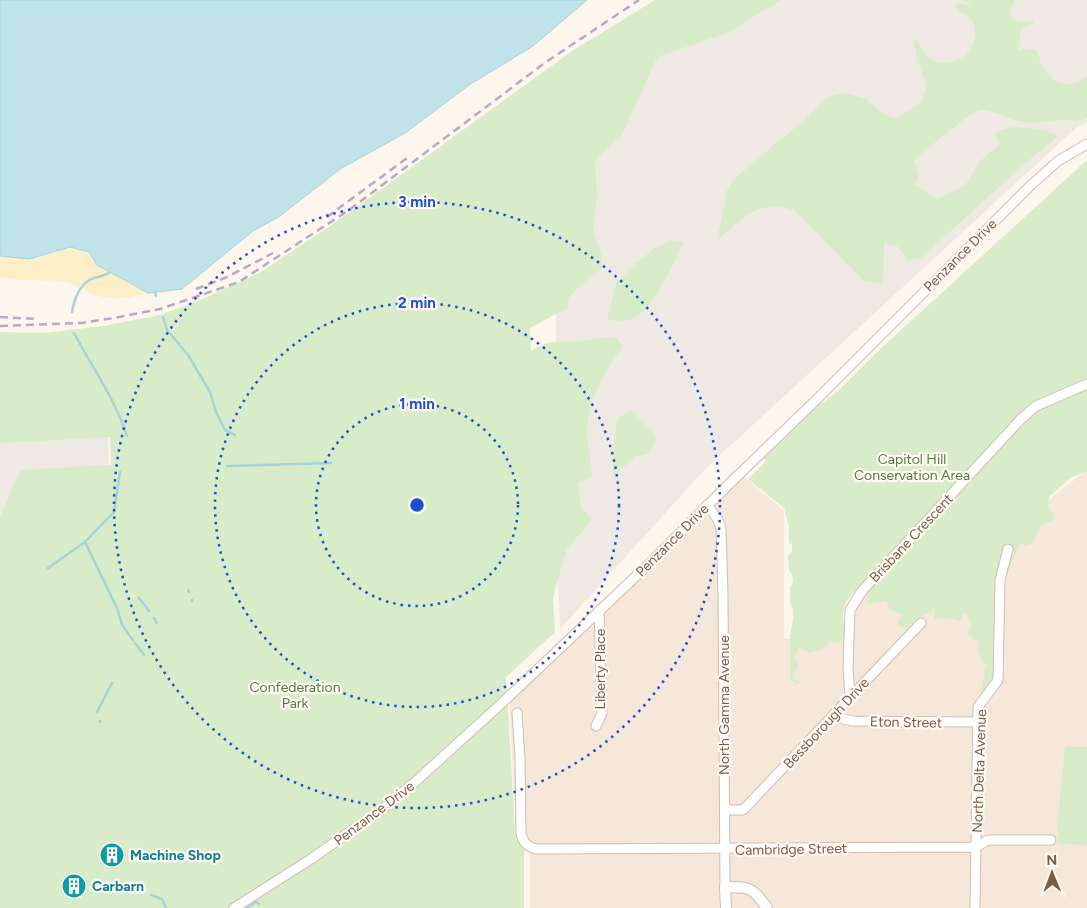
<svg xmlns="http://www.w3.org/2000/svg" width="1087" height="908" viewBox="0 0 1087 908" font-family="Figtree,sans-serif">
	<rect width="100%" height="100%" fill="#fdf6ec"/>
	<!-- residential -->
	<path fill="#f5e8da" d="M735,469L784,511V639H847L846,608L875,572L920,616L987,568L1051,498L1087,470V908H530V854L516,832L509,697Z"/>
	<!-- industrial -->
	<path fill="#efe9e4" d="M686,0H1087V122L1076,128L707,467L560,629L556,551V102Z
		M0,420L108,430L109,470L0,529Z"/>
	<!-- green -->
	<path fill="#d8ecc9" d="M655,0H781L727,33L660,56L655,62L622,135L595,161L597,197L593,230L602,257V268L570,295L567,308L530,328L531,351C552,338 558,342 581,341C595,340 602,337 617,338L623,347C602,374 586,402 587,438C588,450 591,463 593,476L578,482L581,507L592,519L566,551L563,561L553,598L555,632L506,677L515,832L524,851V908H0V518L20,470L111,465L110,437C73,438 37,442 0,443V332L43,333L103,326L160,315L205,298L261,272L333,224L572,51Z
		M961,0H1015L1009,12C1014,24 1023,22 1034,21V23L1023,27C1019,35 1020,43 1017,51C1025,48 1030,47 1038,52C1042,77 1064,96 1087,76V117L1083,120C1075,121 1068,120 1060,120C1047,121 1035,125 1022,122C1011,120 991,109 981,110C971,111 923,152 914,161L919,174L915,184L937,200L966,184L980,161L1000,144L995,134C1011,121 1039,129 1057,134V137L1021,167L921,258L908,261L897,246L884,243L883,284L864,281L795,211C761,196 739,221 716,242L725,204L726,192L733,180L777,142L788,134L824,101L834,95L846,93L866,99L885,115L897,118L921,103L927,85L918,63L913,39L915,38C920,44 923,55 931,59C954,72 982,48 974,25C970,14 960,15 955,6L957,3L971,6L967,2Z
		M1087,160V471L1070,478L1049,497L1048,508L1054,514L1052,521L1041,525L1033,542L1027,546L1022,544L1018,548L1010,566L995,587L997,597L993,609C995,612 997,670 996,677C995,682 989,689 985,693L983,691L982,680L985,677L984,669L988,665H985L978,651L979,641L973,639L968,633L971,626L967,614H963L960,621L954,619L948,620L945,618L936,619L934,618L935,609L913,622L906,628L899,626L898,619L903,615C895,613 888,609 886,601L869,604L867,602L868,597L866,594L882,577L877,572C868,578 846,598 844,607C842,616 844,627 845,636L838,644L831,641L820,650L808,653L804,649L799,648L795,656L798,666L793,675L796,680L801,681V683L796,684L790,679V634L793,620V610L790,602V587L793,582L792,575L789,570L788,556L792,551V544L789,543V527L784,508L748,479L766,461L764,458L765,455L775,446L788,429L838,391L877,352Z
		M674,240L683,242C675,262 653,309 634,318C625,322 616,321 607,320L616,283L635,264L655,248Z
		M631,410L657,436L652,449L646,455L636,456L613,477C612,456 614,437 618,418Z
		M1065,747H1087V845L1058,844V820Z"/>
	<!-- sand -->
	<path fill="#fcefc7" d="M70,247L89,252L97,265L148,293C131,297 111,302 94,295C84,291 78,284 66,282C44,279 22,282 0,277V256L29,259Z"/>
	<!-- water -->
	<path fill="#bfe3e8" stroke="#a5d3da" d="M0,0H587L533,46L469,85L405,133L340,169L280,216L253,231L182,289L148,293L97,265L89,252L70,247L29,259L0,256Z"/>
	<g fill="none" stroke-linecap="round" stroke-linejoin="round">
		<!-- stream -->
		<path stroke="#a5d3da" stroke-width="2.5" d="M155,292L156,296
			M72,312C74,300 78,288 88,281C94,276 102,278 110,272
			M163,317L167,330L188,355L210,392L216,412L225,430L235,435
			M74,333C92,367 115,399 127,436
			M227,466L331,463
			M120,472L114,512L85,542L117,608L122,625L133,640
			M48,568L85,542
			M188,590L189,592
			M139,598L149,611
			M192,600V601
			M154,618L157,623
			M135,643L144,655
			M97,712L112,683
			M100,721V722
			M151,895L162,899L166,908
			M247,908L256,902L259,904"/>
		<defs>
			<path id="minor" d="M707,505L717,518L721,528L723,594L725,887
				M850,697L848,667L850,610L862,591L1020,420L1036,406L1087,384
				M517,713L520,758L521,833C523,843 527,846 536,849L976,847L988,840H1051
				M835,713L844,719L853,721L978,722
				M596,726L602,713L599,610
				M726,810H743L921,623
				M234,908L311,859L381,810L415,782L502,703L651,562L723,490L817,399L1031,185L1058,161L1087,144
				M975,908L978,707L998,680L1000,580L1008,549"/>
			<path id="tertiary" d="M726,908L725,887C751,887 752,887 767,908"/>
		</defs>
		<!-- minor casing -->
		<use href="#minor" stroke="#d1beb0" stroke-width="11"/>
		<!-- tertiary casing -->
		<use href="#tertiary" stroke="#d1beb0" stroke-width="12"/>
		<!-- minor -->
		<use href="#minor" stroke="#fff" stroke-width="9"/>
		<!-- tertiary -->
		<use href="#tertiary" stroke="#fff" stroke-width="10"/>
		<!-- rail -->
		<path stroke="#b9a8c9" stroke-width="2.5" stroke-dasharray="8 5" stroke-linecap="butt" d="M327,217L411,155
			M196,289L227,277L273,253
			M0,317L37,319
			M0,326L81,323L114,318L160,309L239,282L349,210L546,62L639,0"/>
	</g>
	<!-- distance rings -->
	<g fill="none" stroke="#1d4ed8" stroke-width="2.5" stroke-dasharray="2.5 5">
		<circle cx="417" cy="505" r="101"/>
		<circle cx="417" cy="505" r="202"/>
		<circle cx="417" cy="505" r="303"/>
	</g>
	<!-- icons -->
	<defs>
		<symbol id="building-disc" viewBox="-11 -11 22 22"><circle r="9.5" fill="#0f9aa8" stroke="#fffaf3"/><path d="M-4-6H4V6H1V3H-1V6H-4ZM-2.5-4.3h1.7v1.8h-1.7ZM.8-4.3h1.7v1.8H.8ZM-2.5-1h1.7V.8h-1.7ZM.8-1h1.7V.8H.8Z" fill="#fff"/></symbol>
	</defs>
	<g fill-rule="evenodd">
		<use href="#building-disc" x="98" y="841" width="28" height="28"/>
		<use href="#building-disc" x="60" y="872" width="28" height="28"/>
	</g>
	<g text-anchor="middle" stroke-width="4.5" stroke-linejoin="round" paint-order="stroke">
		<!-- street labels -->
		<g font-size="14" fill="#7a5c4d" stroke="#fffaf3">
			<text transform="translate(960 255) rotate(-45)" y="5">Penzance Drive</text>
			<text transform="translate(911 538) rotate(-47)" y="5">Brisbane Crescent</text>
			<text transform="translate(672 540) rotate(-45)" y="5">Penzance Drive</text>
			<text transform="translate(600 669) rotate(-90)" y="5">Liberty Place</text>
			<text transform="translate(724 705) rotate(-90)" y="5">North Gamma Avenue</text>
			<text transform="translate(906 722) rotate(1)" y="5">Eton Street</text>
			<text transform="translate(826 723) rotate(-47)" y="5">Bessborough Drive</text>
			<text transform="translate(979 771) rotate(-88)" y="5">North Delta Avenue</text>
			<text transform="translate(374 813) rotate(-37)" y="5">Penzance Drive</text>
			<text transform="translate(791 849) rotate(-1)" y="5">Cambridge Street</text>
		</g>
		<!-- park labels -->
		<g font-size="14" fill="#537a41" stroke="#fffaf3">
			<text x="912" y="464">Capitol Hill<tspan x="912" dy="16">Conservation Area</tspan></text>
			<text x="295" y="692">Confederation<tspan x="295" dy="16">Park</tspan></text>
		</g>
		<!-- culture labels -->
		<g font-size="14" font-weight="bold" fill="#0d838f" stroke="#fffaf3" text-anchor="start">
			<text x="130" y="860">Machine Shop</text>
			<text x="92" y="891">Carbarn</text>
		</g>
	</g>
	<circle cx="417" cy="505" r="8" fill="#1d4ed8" stroke="#fffaf3" stroke-width="2.5"/>
	<g font-size="15" text-anchor="middle" font-weight="bold" fill="#1d4ed8" stroke="#fffaf3" stroke-width="4.5" stroke-linejoin="round" paint-order="stroke">
		<text x="417" y="207">3 min</text>
		<text x="417" y="308">2 min</text>
		<text x="417" y="409">1 min</text>
	</g>
	<!-- north arrow -->
	<g transform="translate(1052 873) rotate(359)" stroke="#fffaf3" stroke-width="4" paint-order="stroke">
	<path d="M0-4L9 19L0 12L-9 19Z" fill="#7a5c4d"/>
	<text y="-8" font-size="14" font-weight="bold" text-anchor="middle" fill="#7a5c4d">N</text>
	</g>
</svg>
